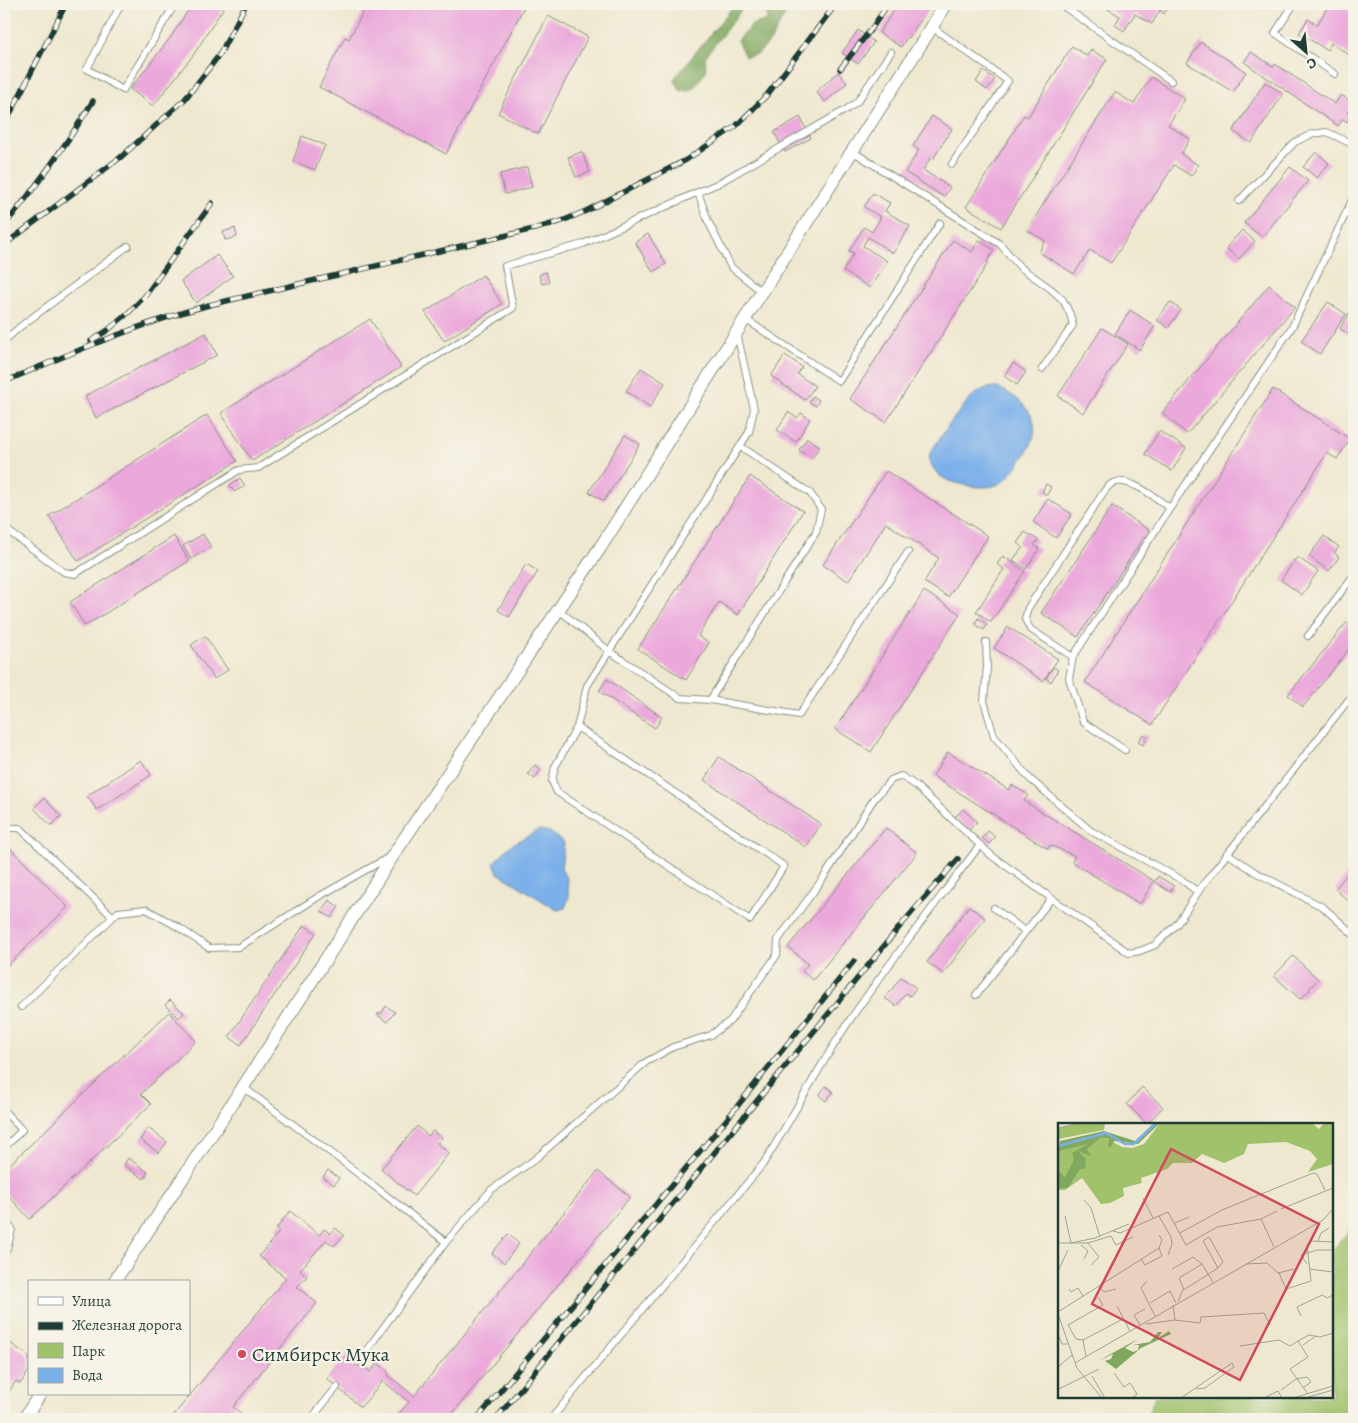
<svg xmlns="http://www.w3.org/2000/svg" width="1358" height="1423" viewBox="0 0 1358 1423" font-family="Alegreya,serif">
	<rect width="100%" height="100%" fill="#f7f3e8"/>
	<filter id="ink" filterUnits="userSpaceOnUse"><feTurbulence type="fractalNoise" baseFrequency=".02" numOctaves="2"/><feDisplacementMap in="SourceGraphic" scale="10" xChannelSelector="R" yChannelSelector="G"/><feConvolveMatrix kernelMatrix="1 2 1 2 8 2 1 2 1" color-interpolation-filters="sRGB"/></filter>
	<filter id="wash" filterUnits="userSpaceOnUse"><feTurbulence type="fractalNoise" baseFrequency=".0096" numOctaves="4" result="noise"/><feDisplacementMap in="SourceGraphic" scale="20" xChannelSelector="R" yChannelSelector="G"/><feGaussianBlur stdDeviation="1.12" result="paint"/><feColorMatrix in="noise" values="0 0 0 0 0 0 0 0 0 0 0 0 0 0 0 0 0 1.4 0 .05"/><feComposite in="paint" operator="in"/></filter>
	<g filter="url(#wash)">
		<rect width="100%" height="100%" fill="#efe8d0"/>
		<!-- green -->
		<path fill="#a0c26b" stroke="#608050" d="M1354,1225V1419H1146L1155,1397H1332V1251Z"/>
		<!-- forest -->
		<path fill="#80a85f" stroke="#50724a" d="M735,4H746L705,57L706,71L693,89L681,91L674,79Z
			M758,4H791L770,42L758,54L745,57L737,40L752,25L767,20L766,9Z"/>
		<!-- water -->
		<path fill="#7cb0ea" stroke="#4e768f" d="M993,387C1003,389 1009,393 1017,399C1042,420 1038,438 1020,462C1014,470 1008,479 999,484C988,489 972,487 961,484C944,480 937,477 929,460L930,453C941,437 965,398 982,390C985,388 990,388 993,387Z
			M539,830L550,832L564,843L561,869L567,879L569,897L565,908L557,910L498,873L494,862L511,845Z"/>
		<g id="blocks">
			<!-- building -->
			<path fill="#eba9db" d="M192,4H226L194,54L153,106L130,89L171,37Z
				M380,4H518L524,7L446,154L319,87L345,37L349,39L366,6L376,11Z
				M898,4H931L909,38L907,37L901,47L879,33Z
				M1105,4H1171L1164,14L1160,10L1152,24L1135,14L1124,31L1115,25L1120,16L1103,6Z
				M1320,4H1354V58L1331,43L1327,50L1299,33L1308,19L1317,25L1327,8Z
				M548,16L588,37L538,134L498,113Z
				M858,30L874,42L858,64L842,53Z
				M1201,42L1246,72L1233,92L1187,63Z
				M1072,46L1087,56L1091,50L1107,59L1001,228L966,207L1024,115L1028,117Z
				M1251,52L1274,67L1275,64L1335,104L1341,95L1354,103L1347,112L1351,115L1347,122L1343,119L1338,126L1244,62Z
				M983,71L995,79L987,90L976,82Z
				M838,72L847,83L825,102L816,92Z
				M1151,77L1185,99L1168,125L1190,139L1181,154L1198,165L1191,176L1174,165L1111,263L1090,250L1074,274L1039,252L1045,241L1027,230L1115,92L1134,104Z
				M1265,82L1283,94L1251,143L1233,131Z
				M932,116L952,129L933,159L931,157L923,170L950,187L944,197L905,172L919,150L913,146Z
				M800,117L811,138L785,152L774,132Z
				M302,136L325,145L315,170L293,161Z
				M582,152L590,172L576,177L568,157Z
				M1316,152L1329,163L1317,178L1303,167Z
				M527,167L532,187L505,194L500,174Z
				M1290,167L1308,181L1262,237L1244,223Z
				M873,193L890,203L885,211L910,226L893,253L868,237L863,246L887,261L870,288L843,271L854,253L849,251L864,227L872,232L881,217L864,207Z
				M235,228L237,237L225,240L223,232Z
				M1242,230L1255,241L1239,259L1226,248Z
				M648,234L666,264L653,272L635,242Z
				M953,240L972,252L979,240L994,250L987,262L988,263L886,422L850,399Z
				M217,255L233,276L196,303L181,281Z
				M546,272L549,282L542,284L539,275Z
				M483,275L502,304L444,341L425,312Z
				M1269,285L1295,307L1187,434L1162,413Z
				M1170,302L1181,310L1168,328L1157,320Z
				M1328,302L1346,314L1320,354L1301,341Z
				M1354,304V337L1340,329Z
				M1130,310L1155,326L1140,350L1115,334Z
				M370,319L401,367L252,461L221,413Z
				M1102,328L1128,344L1083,413L1058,396Z
				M206,333L217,355L96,418L85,396Z
				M785,355L802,367L797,374L815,386L805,400L771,376Z
				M1013,363L1026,372L1017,385L1004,376Z
				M641,368L665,383L650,407L626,391Z
				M1273,389L1350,439L1337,459L1327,453L1152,725L1085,682Z
				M813,396L819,400L816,406L809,402Z
				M788,412L797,418L801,413L810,419L796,442L777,430Z
				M207,415L237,461L78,561L49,516Z
				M1159,431L1186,448L1172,471L1145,454Z
				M625,435L640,444L604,501L589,492Z
				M807,438L820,446L812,458L799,450Z
				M886,471L988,536L948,597L924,582L939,558L886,523L848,581L823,565Z
				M750,476L803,511L738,615L719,602L698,636L709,643L686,680L638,649Z
				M240,478L245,486L234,492L230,485Z
				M1046,484L1051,487L1047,495L1042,492Z
				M1048,499L1072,514L1056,538L1033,522Z
				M1112,506L1149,530L1078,637L1041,613Z
				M1025,532L1038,540L1034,545L1039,549L1026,569L1013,560L1023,547L1017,543Z
				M203,534L211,547L191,559L183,546Z
				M174,536L189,561L85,626L70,602Z
				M1324,536L1339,547L1334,553L1339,557L1329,571L1309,556Z
				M1003,556L1025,571L991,622L976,612L1004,569L997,564Z
				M1297,557L1318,571L1302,595L1281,580Z
				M526,564L538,571L509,617L498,610Z
				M924,591L960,614L871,752L835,729Z
				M978,618L987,624L984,630L975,624Z
				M1347,622L1354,628V643L1303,707L1288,695Z
				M1008,627L1058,659L1043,681L994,648Z
				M205,636L228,670L214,679L191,645Z
				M1053,667L1058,670L1051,682L1046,678Z
				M607,679L662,717L655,728L599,691Z
				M1143,734L1148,737L1143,745L1138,742Z
				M948,752L1009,790L1012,785L1028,795L1024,801L1154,881L1140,904L1072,862L1075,856L1050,845L1048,849L933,776Z
				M719,757L821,824L806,847L704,780Z
				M141,760L151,775L97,810L87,796Z
				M535,765L541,769L535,779L528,774Z
				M44,798L61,816L51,826L34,808Z
				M963,809L977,822L969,830L955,817Z
				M886,828L917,853L813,980L802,971L808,964L788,947Z
				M988,831L995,837L989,844L982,838Z
				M10,848L68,907L4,969V855Z
				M1354,866V906L1335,889Z
				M1158,876L1174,886L1170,892L1155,882Z
				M329,900L339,907L331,918L321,911Z
				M969,906L985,918L943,974L927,962Z
				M304,925L316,933L241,1045L229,1037Z
				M1293,956L1318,979L1309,989L1310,990L1300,999L1274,976Z
				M901,977L916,988L910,996L906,993L896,1006L885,998Z
				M170,1000L184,1013L179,1018L165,1005Z
				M386,1006L395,1012L387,1022L377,1015L379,1013L381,1014Z
				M169,1012L196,1041L141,1094L151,1104L30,1219L4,1191V1170Z
				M826,1086L833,1092L826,1101L819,1095Z
				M1142,1087L1163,1107L1147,1124L1127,1104Z
				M417,1126L428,1136L433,1131L442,1138L437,1143L449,1153L414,1196L381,1169Z
				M148,1128L167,1142L159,1153L140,1140Z
				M128,1158L148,1172L144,1179L124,1165Z
				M328,1170L339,1178L334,1185L323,1177Z
				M598,1171L630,1197L448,1419H402L397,1416L409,1402L383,1381L361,1407L327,1379L347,1354L370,1372L378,1363L389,1373L388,1375L414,1396Z
				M290,1211L319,1235L324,1229L331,1234L335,1228L344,1235L334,1246L326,1240L300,1270L307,1276L297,1287L317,1303L233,1407L248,1419H234L227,1413L222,1419H177L173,1416L286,1278L259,1256L279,1232L276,1229Z
				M508,1234L519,1244L504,1263L492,1253Z
				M4,1339L29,1356V1371L20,1384L16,1381L4,1399Z"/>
		</g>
	</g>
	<g filter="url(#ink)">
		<use href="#blocks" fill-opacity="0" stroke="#879282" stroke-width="1"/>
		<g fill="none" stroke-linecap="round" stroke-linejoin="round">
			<defs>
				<path id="lane" d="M121,4L87,69L123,90L175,4
					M1060,4L1171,81
					M1294,4L1275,33L1335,74
					M932,27L1008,81L952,164
					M852,151L1000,244L1020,267L1051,289L1063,300L1070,314L1073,325L1042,369
					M698,192L717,184L847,109L857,102L891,52
					M1239,201L1295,142L1312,134L1327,132L1354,145
					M745,319L839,381L940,223
					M4,341L21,326L128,246
					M4,528L64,572L75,574L239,470L258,468L513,308L505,266L583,244L698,192L708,221L731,267L762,292
					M559,610L609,651L680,698L710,700L816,532L821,509L810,493L740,446
					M1308,636L1354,575
					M986,642L987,667L984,701L994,736L1029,778L1091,831L1182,880L1198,892
					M1073,657L1030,629L1025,619L1028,608L1105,490C1107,488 1109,486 1111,484C1127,474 1157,499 1170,508
					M710,700L799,715L908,552
					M577,727L555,767L552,781L557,792L750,920L784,866L577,727L587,686L749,432L754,409L737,333
					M1125,750L1083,722L1069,678L1073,657L1170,508L1292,327L1354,196
					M4,828H20L113,917
					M1227,853L1255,872L1323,907L1354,935
					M994,908L1025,931
					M976,995L1051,899
					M21,1007L118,912L146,909L178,927L209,948L239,947L318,897L389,857
					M243,1087L338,1158L446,1242L358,1362
					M4,1111L22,1130L4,1148
					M4,1220L12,1229L7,1249L4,1253
					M446,1242L491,1190L534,1160L646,1062L673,1047L711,1035L730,1021L777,955L778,940L824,877L874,799L891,780L901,776L915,785L992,856L1129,953L1140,951L1155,945L1177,924L1202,886L1354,693
					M311,1419L337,1387
					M551,1419L763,1164C797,1111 824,1055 861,1004C899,950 940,898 980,845"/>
				<path id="street" d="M114,1282L243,1087L394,854L600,548L762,292L932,27L945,4
					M24,1419L40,1394"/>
			</defs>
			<!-- lane casing -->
			<use href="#lane" stroke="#879282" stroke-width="8"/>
			<!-- street casing -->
			<use href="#street" stroke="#879282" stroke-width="14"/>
			<!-- lane -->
			<use href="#lane" stroke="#fff" stroke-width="6"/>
			<!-- street -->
			<use href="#street" stroke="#fff" stroke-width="12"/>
			<defs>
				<path id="rail" d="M840,69L872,28L888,4
					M4,126L66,4
					M4,226C37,186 66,145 93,101
					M4,245L121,157L185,99L220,54L246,4
					M91,341L108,330L127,314L145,296L212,203
					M4,382C71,353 138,324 209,305L538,228L562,221L586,211L637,185L686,160L736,126L767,95L836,4
					M477,1419L731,1114L854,961
					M496,1419L902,924L958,859"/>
			</defs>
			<!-- rail casing -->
			<use href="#rail" stroke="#1f3d34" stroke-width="5.5"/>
			<!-- rail -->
			<use href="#rail" stroke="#f7f3e8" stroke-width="4" stroke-dasharray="11" stroke-linecap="butt"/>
		</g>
	</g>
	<!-- markers -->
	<circle fill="#d1495b" stroke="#f7f3e8" stroke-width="2" cx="242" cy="1354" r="5"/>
	<g text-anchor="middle" stroke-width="4.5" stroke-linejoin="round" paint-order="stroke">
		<!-- poi labels -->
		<g font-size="20" fill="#1f3d34" stroke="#f7f3e8" text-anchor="start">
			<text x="252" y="1361">Симбирск Мука</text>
		</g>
	</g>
	<!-- overview -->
	<g transform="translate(1058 1123)">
		<rect width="275" height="275" fill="#efe8d0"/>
		<path d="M23,0H47L46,7L0,16V5ZM102,0H254L261,6L266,0H275V41L250,49L259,36L252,28L228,19L190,21L186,31L166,40L144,31L134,40H115L109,46L83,55L84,60L65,65L66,73L52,80L43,81L24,55L7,67H0V27L44,13L64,24L74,25L86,21Z" fill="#a0c26b"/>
		<path d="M96,0H102L80,21L56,18L53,24L50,23L51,16L43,14L29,26L33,33L20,28L28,36L27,46H22L10,65H0V48L7,54L16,37L14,30L30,21L0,28L2,18L46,8L77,18ZM100,209H104L100,215L111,208L113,211L83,225L58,246L47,238L53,236L55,231L40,238L80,216L67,225L75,229L80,227L81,222H75L92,219Z" fill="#80a85f"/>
		<path fill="none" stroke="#7cb0ea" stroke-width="2.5" d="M0,23L48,10L67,21H76L98,0"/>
		<path fill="none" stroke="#9ca492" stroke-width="1" d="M0,5L22,0M85,75L95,95M26,77L33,85L42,114M223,86L275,65M7,93L13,120L37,115L71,101M101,93L113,114L114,121L110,132M117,100L131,94M55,108L62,110L110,89L128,122L159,104L203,96M122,110L164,87L255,50L259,51L267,67M260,118L263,110L271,105M0,120H30L53,113L58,122L75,114M30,120L41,134L33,142M23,122L30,128L26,136M216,124L203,96L219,88M83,136L87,142L104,133L101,125M188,141L209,140L220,150L236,146M249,141L243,132L259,127H275M114,146L135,134L144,141M251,146L275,149M0,148L10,127M221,150L228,166L253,158L249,122L254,118L275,119M89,158L83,165L97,193M40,163L46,169L58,166M11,166L13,169L20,165L25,173M126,167L121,155L144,141L155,159M120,179L124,168L160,145L145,118L151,114L165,139L160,145M92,180L112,168L118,180M115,182L117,197L142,200L143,194L206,190L212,202M59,183L72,208M0,189L101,125L104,117L101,112M0,191L19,245L44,275M243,193L239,184L264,172L269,175L275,172M88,201L117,197M82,202L76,192L87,186M0,212L4,221H10M25,217L18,216L10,202L45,182L40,174M240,218L251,212L262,214L275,210M245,222L258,213M182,223L221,217L232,223L240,218L250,234L232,246L250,271M28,234L25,217L63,197M17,240L265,97L275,86M0,244L14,232M56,250L66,264L72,260L79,271L74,275M34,253L47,275M1,266L41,246M223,267L238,256L249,254L253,259L245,265M123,275L174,240L176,244L147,265L138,266M206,275L220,268L224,275M235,275L275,263M247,275L275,267"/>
		<path fill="#d1495b" fill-opacity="0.15" stroke="#d1495b" stroke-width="2.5" d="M113,26L261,101L182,257L34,181Z"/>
		<rect width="275" height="275" fill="none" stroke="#1f3d34" stroke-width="2.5"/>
	</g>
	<!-- margin -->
	<rect width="1358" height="1423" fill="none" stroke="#f7f3e8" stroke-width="20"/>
	<!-- legend -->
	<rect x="28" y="1280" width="162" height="115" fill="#f7f3e8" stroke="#a1aaa0"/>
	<rect x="38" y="1297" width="25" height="8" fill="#ffffff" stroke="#a1aaa0"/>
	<text x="72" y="1306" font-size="15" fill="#1f3d34">Улица</text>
	<rect x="38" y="1322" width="25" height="8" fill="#1f3d34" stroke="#a1aaa0"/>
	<text x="72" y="1330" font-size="15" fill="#1f3d34">Железная дорога</text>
	<rect x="38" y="1343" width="25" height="15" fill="#a0c26b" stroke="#a1aaa0"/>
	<text x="72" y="1356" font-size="15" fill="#1f3d34">Парк</text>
	<rect x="38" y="1368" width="25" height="15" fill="#7cb0ea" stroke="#a1aaa0"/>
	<text x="72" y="1380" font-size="15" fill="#1f3d34">Вода</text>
	<!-- north arrow -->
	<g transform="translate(1306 52) rotate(153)" stroke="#f7f3e8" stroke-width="4" paint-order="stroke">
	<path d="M0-4L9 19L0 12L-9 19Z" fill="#1f3d34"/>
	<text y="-8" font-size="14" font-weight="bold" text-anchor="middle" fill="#1f3d34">С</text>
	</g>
</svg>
